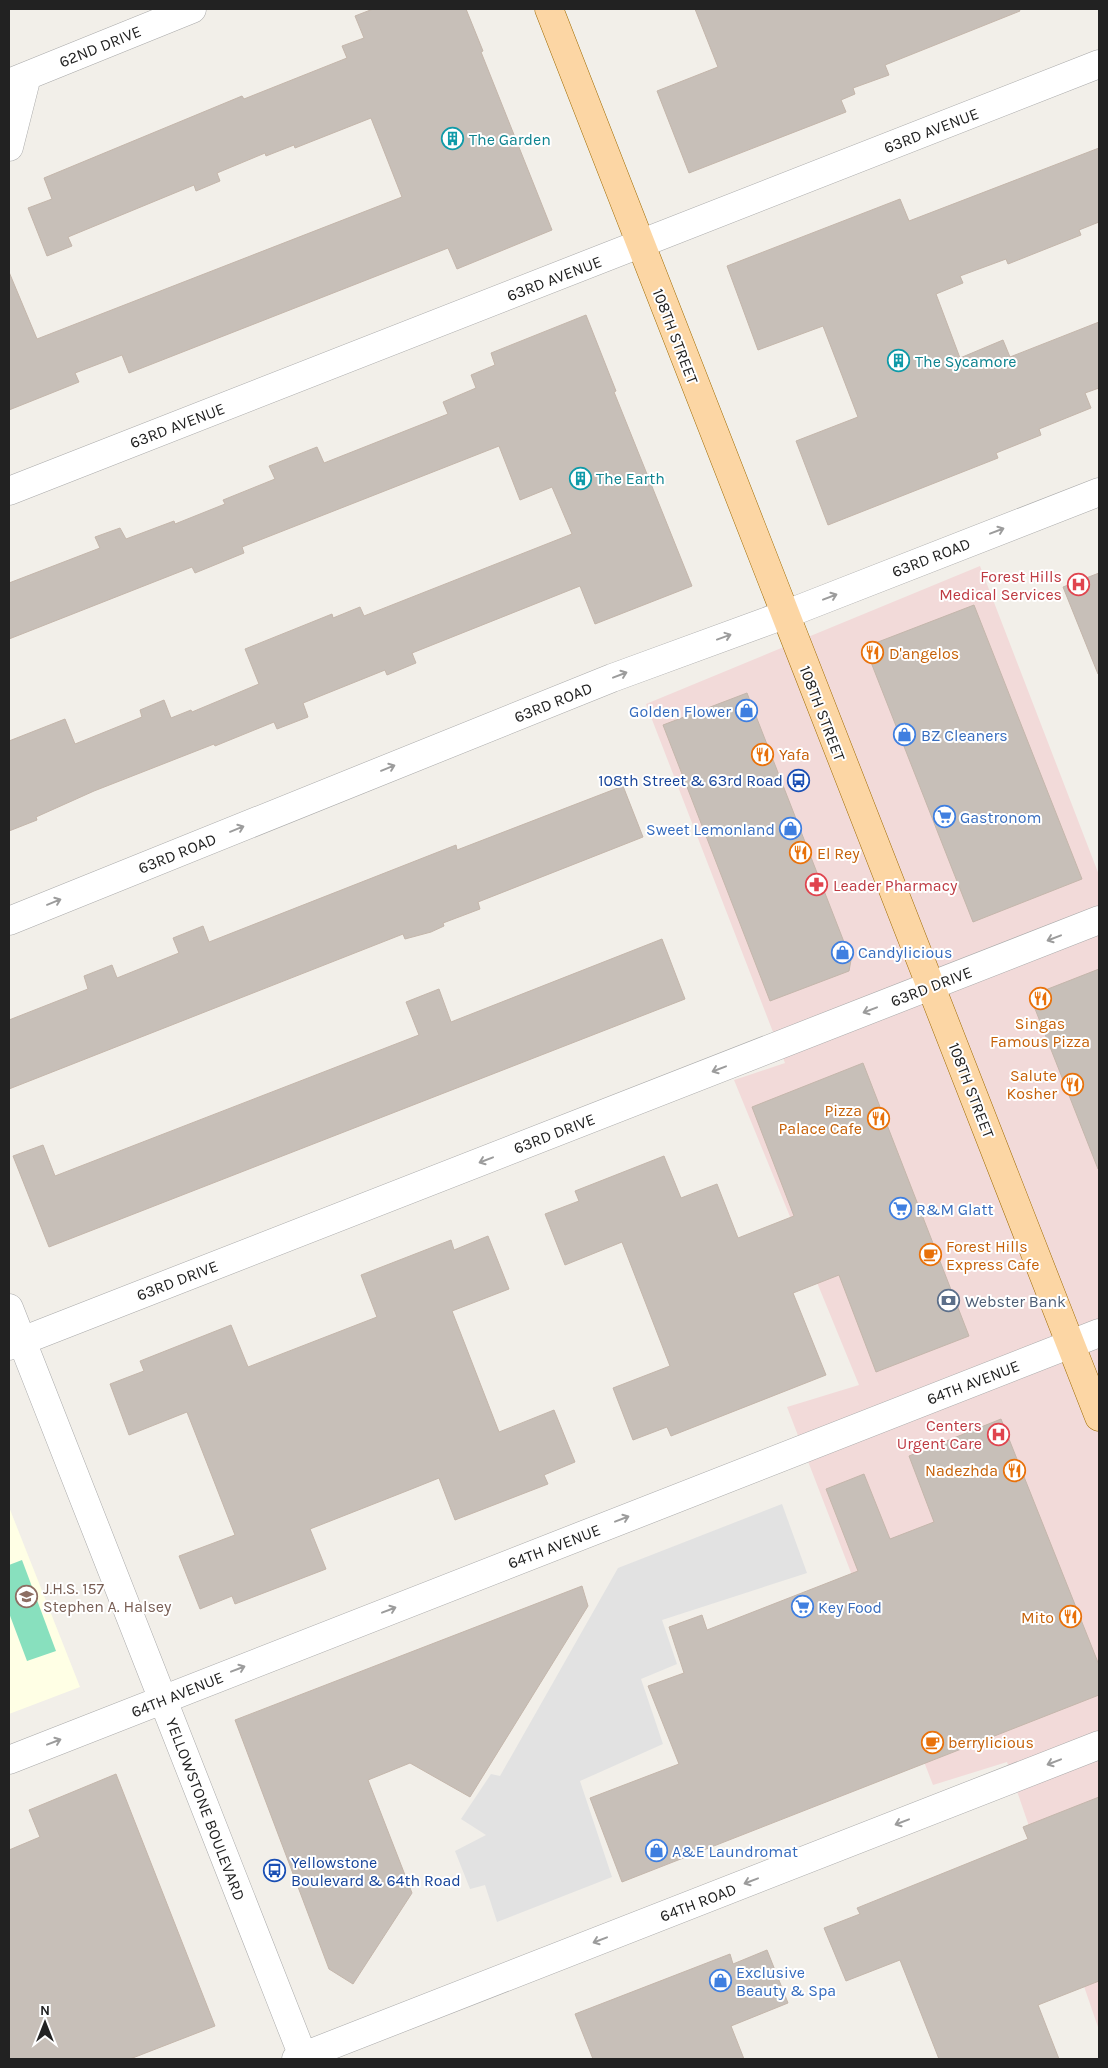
<svg xmlns="http://www.w3.org/2000/svg" width="1108" height="2068" viewBox="0 0 1108 2068" font-family="Karla,sans-serif">
	<rect width="100%" height="100%" fill="#f2efe9"/>
	<!-- commercial -->
	<path fill="#f2dad9" d="M980,566L1099,875V2030L1007,1762L933,1785L787,1407L859,1385L734,1080L785,1063L646,704Z"/>
	<!-- education -->
	<path fill="#ffffe5" d="M9,1507L80,1687L9,1714Z"/>
	<!-- pitch -->
	<path fill="#88e0be" d="M22,1560L56,1651L27,1661L9,1613V1565Z"/>
	<!-- parking -->
	<path fill="#e2e2e2" d="M782,1504L807,1573L662,1620L677,1664L641,1679L663,1744L580,1781L612,1877L497,1922L485,1885L470,1889L455,1851L486,1835L461,1819L491,1774L500,1776L618,1568Z"/>
	<!-- building -->
	<path fill="#c7bfb8" stroke="#c4b6ab" d="M373,9H466L483,51L481,52L552,230L457,269L448,248L129,373L122,355L75,373L79,382L9,410V272L37,339L402,197L371,118L295,148L294,145L266,156L265,153L217,173L220,181L196,191L194,185L68,237L72,246L47,256L28,208L52,199L44,178L242,96L244,99L347,58L342,46L364,38L355,16Z
		M695,9H1019L1020,11L885,65L889,75L853,88L855,94L841,100L846,112L689,173L657,91L718,67Z
		M1099,148V222L1079,230L1081,235L1008,264L1006,259L960,276L963,283L936,294L960,358L1003,340L1010,357L1099,322V388L1085,393L1091,408L1039,429L1041,435L996,453L998,458L828,525L796,441L858,417L823,326L758,350L727,266L900,199L909,221Z
		M586,315L616,391L614,392L692,586L595,624L580,586L412,653L416,663L387,675L385,670L303,703L308,717L277,729L274,722L215,746L214,744L94,791L36,817L37,820L9,831V741L65,719L75,744L142,717L140,710L164,700L171,718L191,710L192,712L259,684L245,649L332,614L333,618L360,607L364,616L572,534L552,487L520,500L499,446L242,547L244,553L195,573L192,567L9,639V583L100,548L95,537L120,528L126,539L174,521L175,524L225,504L223,500L275,479L269,466L317,447L324,463L448,414L443,402L476,388L471,375L495,365L491,353Z
		M1099,573V674H1098L1063,587Z
		M974,605L1082,879L973,922L865,647Z
		M747,693L851,960L849,971L770,1001L663,725Z
		M623,786L643,837L478,902L480,909L443,923L444,926L431,932L405,939L403,934L9,1089V1020L88,989L84,976L112,965L117,978L179,953L173,938L203,926L209,942L456,845L457,850Z
		M662,939L685,999L49,1247L13,1156L43,1145L55,1176L419,1035L406,1002L439,989L451,1022Z
		M1099,969V1169H1098L1030,996Z
		M863,1063L969,1336L876,1372L839,1275L793,1293L826,1375L671,1436L667,1427L633,1440L613,1388L670,1366L622,1242L565,1265L545,1214L579,1201L575,1191L664,1156L681,1198L717,1184L738,1238L794,1216L752,1107Z
		M488,1236L509,1289L452,1311L499,1432L554,1410L575,1462L544,1475L548,1484L455,1520L439,1478L404,1492L310,1529L326,1569L235,1604L232,1596L200,1609L179,1556L235,1535L187,1412L129,1435L110,1384L144,1371L140,1361L231,1325L248,1367L377,1317L361,1275L451,1240L454,1250Z
		M1001,1419L1099,1665V1695L622,1882L590,1798L679,1764L648,1686L684,1673L669,1627L702,1615L707,1630L858,1571L826,1489L864,1474L890,1539L934,1522L909,1456Z
		M582,1586L588,1606L470,1797L410,1763L368,1780L412,1893L353,1984L329,1969L235,1720Z
		M116,1774L215,2026L130,2059H9V1850L40,1837L29,1810Z
		M1099,1797V1981L1038,2005L1059,2059H939L900,1960L846,1981L824,1928L860,1914L857,1908L1028,1839L1023,1827Z
		M767,1950L788,2003L731,2026L744,2059H593L575,2014L730,1954L733,1964Z"/>
	<g fill="none" stroke-linecap="round" stroke-linejoin="round">
		<defs>
			<path id="minor" d="M9,83L192,9
				M9,147L27,76
				M9,491L1099,64
				M9,921L612,678L784,615L1099,492
				M9,1308L304,2059
				M9,1346L1099,920
				M9,1760L1099,1333
				M296,2059L1099,1745"/>
			<path id="major" d="M549,9L1099,1417"/>
		</defs>
		<!-- minor casing -->
		<use href="#minor" stroke="#a9a9a9" stroke-width="29"/>
		<!-- major casing -->
		<use href="#major" stroke="#a06b00" stroke-width="29"/>
		<!-- minor -->
		<use href="#minor" stroke="#fff" stroke-width="28"/>
		<!-- major -->
		<use href="#major" stroke="#fcd6a4" stroke-width="28"/>
	</g>
	<!-- one-way arrows -->
	<defs><path id="oneway-shaft" d="M-6 0H5M1.5-3L5.5 0L1.5 3" fill="none" stroke-width="1.6" stroke-linecap="round" stroke-linejoin="round" transform="scale(1.25)"/></defs>
	<g stroke="#9c9c9c">
		<use href="#oneway-shaft" transform="translate(997 531) rotate(-21)"/>
		<use href="#oneway-shaft" transform="translate(830 597) rotate(-21)"/>
		<use href="#oneway-shaft" transform="translate(724 637) rotate(-20)"/>
		<use href="#oneway-shaft" transform="translate(620 675) rotate(-21)"/>
		<use href="#oneway-shaft" transform="translate(388 768) rotate(-22)"/>
		<use href="#oneway-shaft" transform="translate(237 829) rotate(-22)"/>
		<use href="#oneway-shaft" transform="translate(54 902) rotate(-22)"/>
		<use href="#oneway-shaft" transform="translate(1054 938) rotate(159)"/>
		<use href="#oneway-shaft" transform="translate(870 1010) rotate(159)"/>
		<use href="#oneway-shaft" transform="translate(719 1069) rotate(159)"/>
		<use href="#oneway-shaft" transform="translate(486 1160) rotate(159)"/>
		<use href="#oneway-shaft" transform="translate(622 1519) rotate(-21)"/>
		<use href="#oneway-shaft" transform="translate(389 1610) rotate(-21)"/>
		<use href="#oneway-shaft" transform="translate(238 1669) rotate(-21)"/>
		<use href="#oneway-shaft" transform="translate(54 1742) rotate(-21)"/>
		<use href="#oneway-shaft" transform="translate(1054 1762) rotate(159)"/>
		<use href="#oneway-shaft" transform="translate(902 1822) rotate(159)"/>
		<use href="#oneway-shaft" transform="translate(751 1881) rotate(159)"/>
		<use href="#oneway-shaft" transform="translate(600 1940) rotate(159)"/>
	</g>
	<!-- icons -->
	<defs>
		<symbol id="building-ring" viewBox="-11 -11 22 22"><circle r="9.5" fill="#fff" stroke="#0f9aa8" stroke-width="1.5"/><path d="M-4-6H4V6H1V3H-1V6H-4ZM-2.5-4.3h1.7v1.8h-1.7ZM.8-4.3h1.7v1.8H.8ZM-2.5-1h1.7V.8h-1.7ZM.8-1h1.7V.8H.8Z" fill="#0f9aa8"/></symbol>
		<symbol id="hospital-ring" viewBox="-11 -11 22 22"><circle r="9.5" fill="#fff" stroke="#e0444e" stroke-width="1.5"/><path d="M-5-5h3v3.5h4V-5h3V5h-3V1.5h-4V5h-3Z" fill="#e0444e"/></symbol>
		<symbol id="restaurant-ring" viewBox="-11 -11 22 22"><circle r="9.5" fill="#fff" stroke="#e8710a" stroke-width="1.5"/><path d="M-5-6h1v4h1v-4h1v4h1v-4h1v5L-1.5 .5V6h-2V.5L-5-1ZM5-6V6H3V1.5H1.5Q1.5-4 5-6Z" fill="#e8710a"/></symbol>
		<symbol id="shop-ring" viewBox="-11 -11 22 22"><circle r="9.5" fill="#fff" stroke="#3f7fe0" stroke-width="1.5"/><path d="M-5-2.5h2.3a2.7 3.5 0 0 1 5.4 0H5L5.5 6h-11ZM-1.5-2.5h3a1.5 2.3 0 0 0-3 0Z" fill="#3f7fe0"/></symbol>
		<symbol id="bus-ring" viewBox="-11 -11 22 22"><circle r="9.5" fill="#fff" stroke="#1a4fb4" stroke-width="1.5"/><path d="M-5-6H5V4H4V6H2V4H-2V6H-4V4H-5ZM-3.5-4V0h7V-4ZM-3.5 1.2v1.5H-2V1.2ZM2 1.2v1.5H3.5V1.2Z" fill="#1a4fb4"/></symbol>
		<symbol id="supermarket-ring" viewBox="-11 -11 22 22"><circle r="9.5" fill="#fff" stroke="#3f7fe0" stroke-width="1.5"/><path d="M-6-5.5h2.5l.6 2H6L4.5 2H-2.5L-4.4-4H-6ZM-1.5 3.2a1.3 1.3 0 1 0 .1 0ZM3 3.2a1.3 1.3 0 1 0 .1 0Z" fill="#3f7fe0"/></symbol>
		<symbol id="pharmacy-ring" viewBox="-11 -11 22 22"><circle r="9.5" fill="#fff" stroke="#e0444e" stroke-width="1.5"/><path d="M-2-6h4v4h4v4h-4v4h-4v-4h-4v-4h4Z" fill="#e0444e"/></symbol>
		<symbol id="cafe-ring" viewBox="-11 -11 22 22"><circle r="9.5" fill="#fff" stroke="#e8710a" stroke-width="1.5"/><path d="M-5.5-4.5H6V0H3Q3 3.5 0 3.5H-2.5Q-5.5 3.5-5.5 0ZM3-3.2v2h1.7v-2ZM-6 4.5H4V6H-6Z" fill="#e8710a"/></symbol>
		<symbol id="bank-ring" viewBox="-11 -11 22 22"><circle r="9.5" fill="#fff" stroke="#5c6f8a" stroke-width="1.5"/><path d="M-6-4H6V4H-6ZM0-2.3a2.3 2.3 0 1 0 0 4.6a2.3 2.3 0 1 0 0-4.6Z" fill="#5c6f8a"/></symbol>
		<symbol id="school-ring" viewBox="-11 -11 22 22"><circle r="9.5" fill="#fff" stroke="#8d6e63" stroke-width="1.5"/><path d="M0-5L7-2L0 1L-7-2ZM-4 1L0 2.5L4 1V4Q0 6-4 4Z" fill="#8d6e63"/></symbol>
	</defs>
	<g fill-rule="evenodd">
		<use href="#building-ring" x="440" y="126" width="25" height="25"/>
		<use href="#building-ring" x="886" y="348" width="25" height="25"/>
		<use href="#building-ring" x="568" y="466" width="25" height="25"/>
		<use href="#hospital-ring" x="1066" y="572" width="25" height="25"/>
		<use href="#restaurant-ring" x="860" y="640" width="25" height="25"/>
		<use href="#shop-ring" x="734" y="698" width="25" height="25"/>
		<use href="#shop-ring" x="892" y="722" width="25" height="25"/>
		<use href="#restaurant-ring" x="750" y="742" width="25" height="25"/>
		<use href="#bus-ring" x="786" y="768" width="25" height="25"/>
		<use href="#supermarket-ring" x="932" y="804" width="25" height="25"/>
		<use href="#shop-ring" x="778" y="816" width="25" height="25"/>
		<use href="#restaurant-ring" x="788" y="840" width="25" height="25"/>
		<use href="#pharmacy-ring" x="804" y="872" width="25" height="25"/>
		<use href="#shop-ring" x="830" y="940" width="25" height="25"/>
		<use href="#restaurant-ring" x="1028" y="986" width="25" height="25"/>
		<use href="#restaurant-ring" x="1060" y="1072" width="25" height="25"/>
		<use href="#restaurant-ring" x="866" y="1106" width="25" height="25"/>
		<use href="#supermarket-ring" x="888" y="1196" width="25" height="25"/>
		<use href="#cafe-ring" x="918" y="1242" width="25" height="25"/>
		<use href="#bank-ring" x="936" y="1288" width="25" height="25"/>
		<use href="#hospital-ring" x="986" y="1422" width="25" height="25"/>
		<use href="#restaurant-ring" x="1002" y="1458" width="25" height="25"/>
		<use href="#school-ring" x="14" y="1584" width="25" height="25"/>
		<use href="#supermarket-ring" x="790" y="1594" width="25" height="25"/>
		<use href="#restaurant-ring" x="1058" y="1604" width="25" height="25"/>
		<use href="#cafe-ring" x="920" y="1730" width="25" height="25"/>
		<use href="#shop-ring" x="644" y="1838" width="25" height="25"/>
		<use href="#bus-ring" x="262" y="1858" width="25" height="25"/>
		<use href="#shop-ring" x="708" y="1968" width="25" height="25"/>
	</g>
	<g text-anchor="middle" stroke-width="4" stroke-linejoin="round" paint-order="stroke">
		<!-- street labels -->
		<g font-size="16" fill="#222" stroke="#fff">
			<text transform="translate(100 46) rotate(-22)" y="6">62ND DRIVE</text>
			<text transform="translate(931 130) rotate(-21)" y="6">63RD AVENUE</text>
			<text transform="translate(554 278) rotate(-21)" y="6">63RD AVENUE</text>
			<text transform="translate(676 336) rotate(69)" y="6">108TH STREET</text>
			<text transform="translate(177 425) rotate(-21)" y="6">63RD AVENUE</text>
			<text transform="translate(931 557) rotate(-21)" y="6">63RD ROAD</text>
			<text transform="translate(553 702) rotate(-22)" y="6">63RD ROAD</text>
			<text transform="translate(823 713) rotate(69)" y="6">108TH STREET</text>
			<text transform="translate(177 853) rotate(-22)" y="6">63RD ROAD</text>
			<text transform="translate(931 986) rotate(-21)" y="6">63RD DRIVE</text>
			<text transform="translate(972 1090) rotate(69)" y="6">108TH STREET</text>
			<text transform="translate(554 1133) rotate(-21)" y="6">63RD DRIVE</text>
			<text transform="translate(177 1280) rotate(-21)" y="6">63RD DRIVE</text>
			<text transform="translate(973 1382) rotate(-21)" y="6">64TH AVENUE</text>
			<text transform="translate(554 1546) rotate(-21)" y="6">64TH AVENUE</text>
			<text transform="translate(177 1694) rotate(-22)" y="6">64TH AVENUE</text>
			<text transform="translate(206 1809) rotate(69)" y="6">YELLOWSTONE BOULEVARD</text>
			<text transform="translate(698 1902) rotate(-21)" y="6">64TH ROAD</text>
		</g>
		<!-- culture labels -->
		<g font-size="16" fill="#0d838f" stroke="#fff" text-anchor="start">
			<text x="469" y="145">The Garden</text>
			<text x="915" y="367">The Sycamore</text>
			<text x="596" y="484">The Earth</text>
		</g>
		<!-- health labels -->
		<g font-size="16" fill="#be3a42" stroke="#fff" text-anchor="end">
			<text x="1062" y="582">Forest Hills<tspan x="1062" dy="18">Medical Services</tspan></text>
			<text x="833" y="891" text-anchor="start">Leader Pharmacy</text>
			<text x="982" y="1431">Centers<tspan x="982" dy="18">Urgent Care</tspan></text>
		</g>
		<!-- food labels -->
		<g font-size="16" fill="#c56008" stroke="#fff" text-anchor="start">
			<text x="889" y="659">D'angelos</text>
			<text x="779" y="760">Yafa</text>
			<text x="817" y="859">El Rey</text>
			<text x="1040" y="1029" text-anchor="middle">Singas<tspan x="1040" dy="18">Famous Pizza</tspan></text>
			<text x="1057" y="1081" text-anchor="end">Salute<tspan x="1057" dy="18">Kosher</tspan></text>
			<text x="862" y="1116" text-anchor="end">Pizza<tspan x="862" dy="18">Palace Cafe</tspan></text>
			<text x="946" y="1252">Forest Hills<tspan x="946" dy="18">Express Cafe</tspan></text>
			<text x="998" y="1476" text-anchor="end">Nadezhda</text>
			<text x="1054" y="1623" text-anchor="end">Mito</text>
			<text x="948" y="1748">berrylicious</text>
		</g>
		<!-- shop labels -->
		<g font-size="16" fill="#366cbe" stroke="#fff" text-anchor="start">
			<text x="731" y="717" text-anchor="end">Golden Flower</text>
			<text x="921" y="741">BZ Cleaners</text>
			<text x="960" y="823">Gastronom</text>
			<text x="775" y="835" text-anchor="end">Sweet Lemonland</text>
			<text x="858" y="958">Candylicious</text>
			<text x="916" y="1215">R&amp;M Glatt</text>
			<text x="818" y="1613">Key Food</text>
			<text x="672" y="1857">A&amp;E Laundromat</text>
			<text x="736" y="1978">Exclusive<tspan x="736" dy="18">Beauty &amp; Spa</tspan></text>
		</g>
		<!-- transit labels -->
		<g font-size="16" fill="#164399" stroke="#fff" text-anchor="end">
			<text x="783" y="786">108th Street &amp; 63rd Road</text>
			<text x="291" y="1868" text-anchor="start">Yellowstone<tspan x="291" dy="18">Boulevard &amp; 64th Road</tspan></text>
		</g>
		<!-- service labels -->
		<g font-size="16" fill="#4e5e75" stroke="#fff" text-anchor="start">
			<text x="965" y="1307">Webster Bank</text>
		</g>
		<!-- education labels -->
		<g font-size="16" fill="#785e54" stroke="#fff" text-anchor="start">
			<text x="43" y="1594">J.H.S. 157<tspan x="43" dy="18">Stephen A. Halsey</tspan></text>
		</g>
	</g>
	<!-- border -->
	<rect width="1108" height="2068" fill="none" stroke="#222222" stroke-width="20"/>
	<!-- north arrow -->
	<g transform="translate(45 2023)" stroke="#ffffff" stroke-width="4" paint-order="stroke">
	<path d="M0-4L9 19L0 12L-9 19Z" fill="#222222"/>
	<text y="-8" font-size="14" font-weight="bold" text-anchor="middle" fill="#222222">N</text>
	</g>
</svg>
